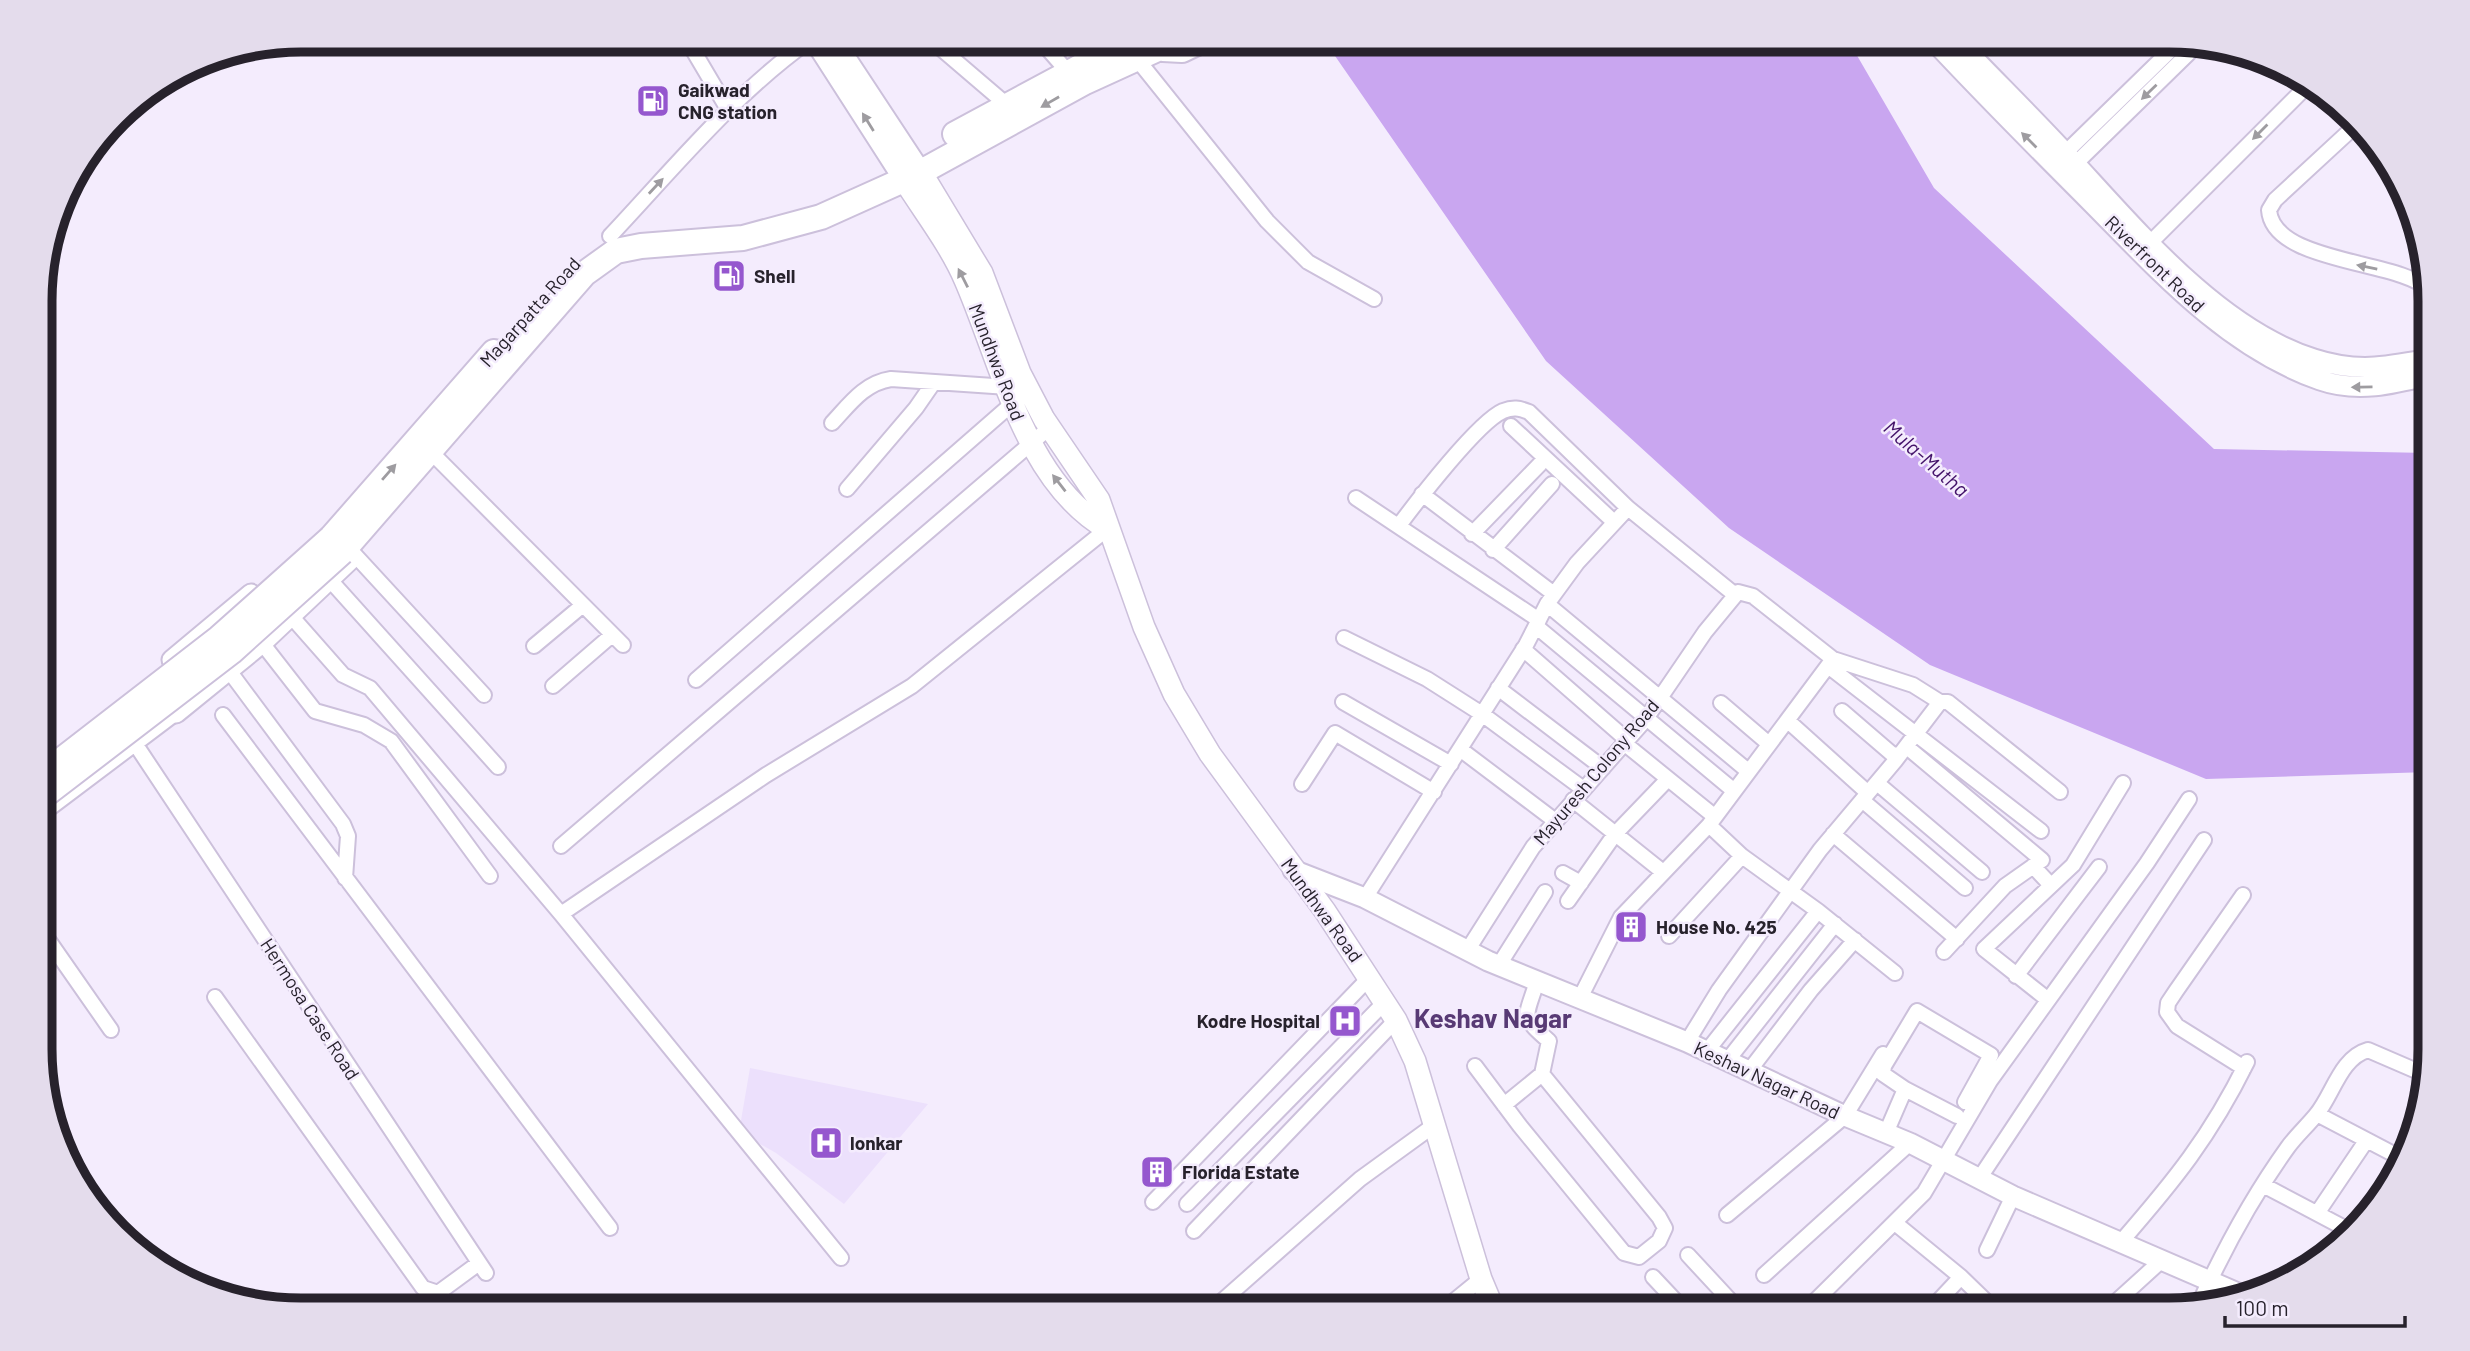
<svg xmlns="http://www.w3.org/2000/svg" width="2470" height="1351" viewBox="0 0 2470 1351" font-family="Barlow,sans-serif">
	<rect width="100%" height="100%" fill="#f4ecfd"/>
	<!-- built -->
	<path fill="#ece0fc" d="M750,1068L928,1104L844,1204L776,1153L739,1132Z"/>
	<!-- water -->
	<path fill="#c9a6f0" d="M1324,40H1848L1934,188L2214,449L2429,453V772L2206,779L1930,665L1729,528L1546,361Z"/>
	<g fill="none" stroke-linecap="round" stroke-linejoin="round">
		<defs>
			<path id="street" d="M687,40L729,111
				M931,40L1007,105
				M1040,40L1068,72
				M692,49L704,40
				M1133,54L1267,221L1308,262L1374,299
				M2354,127L2275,200L2269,210C2273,264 2401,260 2429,290
				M2060,158L2179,42
				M2069,170L2198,44
				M610,236C673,169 734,94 810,40
				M2144,249L2309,84
				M832,423C849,405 864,383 891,379L1008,387
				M1511,426L1614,522
				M430,451L623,645
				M847,489L916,408L934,382
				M1422,494L1554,594
				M1356,498L1539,620
				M1400,524C1418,500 1478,422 1503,411C1513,407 1519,408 1529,412L1628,508L1734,594
				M1472,534L1540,464
				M1493,550L1552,484
				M355,555L484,695
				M330,580L498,767
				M1547,604L1748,771
				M291,616L343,675L370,688L561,914L841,1258
				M1537,627L1733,790
				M1344,638L1427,679L1482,714L1582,788
				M262,643L315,711L364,725L391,741L490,876
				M534,646L583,605
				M1523,649L1627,740
				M1828,666L2041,831
				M230,672L343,824L348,836L345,878
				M696,680L1013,403
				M553,686L612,635
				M1498,688L1603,768
				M1343,702L1451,764
				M1721,703L1769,744
				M1842,711L1892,754L1899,755
				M223,715L610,1228
				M1788,721L1868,793
				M1624,743L1714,816
				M136,745L486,1273
				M1907,747L2042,860L2005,886L1944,952
				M1460,749L1554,820
				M1877,783L1982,872
				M1302,784L1335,733L1434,792
				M1573,800L1663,872
				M1862,800L1965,888
				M42,814L176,713
				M1709,825L1742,856L1818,911L1895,973
				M1833,834L1957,939
				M561,846L1049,428
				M2033,866L2046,880
				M1563,873L1581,883
				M2243,895L2176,991L2168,1003L2167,1012L2177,1026L2244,1068
				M1365,898L1526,645L1547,604L1577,563L1628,508
				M1568,901L1615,834L1667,780
				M561,914L766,775L912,686L1107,529
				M42,931L111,1030
				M1669,936L1742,856
				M1467,951L1533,847L1645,720L1705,632L1738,592L1753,596L1833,659L1913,685L1940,702
				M1499,965L1545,892
				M2016,976L2099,867
				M215,997L423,1288L438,1293L479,1263
				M2047,999L1984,949L2073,865L2123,783
				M1579,1000L1621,917L1709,825L1833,659
				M1687,1042L1719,990L1820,850L1895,761L1940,702H1948L2060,792
				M1707,1051L1818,911
				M1727,1061L1835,924
				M1475,1066L1520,1126L1624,1253L1639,1257L1659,1241L1665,1228L1659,1217L1542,1074L1549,1041C1519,1015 1526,1018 1537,981
				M1749,1071L1811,990L1855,940
				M1905,1089L1883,1074L1884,1066L1917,1011L1991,1055L1965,1102
				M1504,1105L1542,1074
				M2317,1114L2401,1158
				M1886,1133L1905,1089L1957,1116
				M1979,1179L2204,840
				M2263,1185L2354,1233
				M1153,1202L1370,977
				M1187,1204L1385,1002
				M2318,1212L2366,1141
				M1727,1215L1845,1116L1883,1054
				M1895,1223L1961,1277L1995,1310
				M1194,1231L1396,1020
				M2120,1243C2174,1181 2210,1137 2247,1062
				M1987,1250L2013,1196
				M1688,1255L1739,1310
				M1764,1275L1910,1143
				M1653,1277L1684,1310
				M2198,1306C2223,1251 2252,1197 2288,1147C2296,1136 2307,1126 2316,1115C2333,1095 2340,1058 2368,1050L2426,1075
				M1212,1310L1360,1179L1433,1126
				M1443,1310L1481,1279
				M1806,1310L1924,1193L1990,1081L2147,863L2189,799
				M1930,1310L1961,1277
				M2107,1310L2162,1260"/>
			<path id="secondary" d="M814,40L904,180
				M834,40L921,172
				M1933,40C1986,97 2041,152 2096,207C2162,274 2229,348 2320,380C2357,393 2393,384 2429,375
				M1956,40C1993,79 2031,116 2067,155C2134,227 2217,329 2314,359C2357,373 2386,367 2429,359
				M172,660L251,594
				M158,690L176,713L262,643L352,558
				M1293,870L1365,898L1488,961L1687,1042L1845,1116L1910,1143L2013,1196L2240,1294"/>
			<path id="primary" d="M921,172L982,273L1020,373L1044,419L1099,500L1144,627L1174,694L1210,754L1325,911L1396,1020L1415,1061L1481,1279L1494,1310
				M904,180C924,212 950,245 965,280C1001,362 1025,482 1107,529"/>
			<path id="highway" d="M1163,49L1182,50L1203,40
				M955,134L1130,40
				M331,538L494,352
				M342,552L584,274L616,251L641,246L743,238L821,217L921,172L1085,82L1177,40"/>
		</defs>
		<!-- street casing -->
		<use href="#street" stroke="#ccc0db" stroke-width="18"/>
		<!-- secondary casing -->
		<use href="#secondary" stroke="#ccc0db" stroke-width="23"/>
		<!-- primary casing -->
		<use href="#primary" stroke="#ccc0db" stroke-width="24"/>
		<!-- highway casing -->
		<use href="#highway" stroke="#ccc0db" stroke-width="28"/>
		<!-- street -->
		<use href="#street" stroke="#fff" stroke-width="14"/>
		<!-- secondary -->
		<use href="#secondary" stroke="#fff" stroke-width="19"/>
		<!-- primary -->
		<use href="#primary" stroke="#fff" stroke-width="21"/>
		<!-- highway -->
		<use href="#highway" stroke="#fff" stroke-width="24"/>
		<defs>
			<path id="highway-bridge" d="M42,775L219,638L331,538
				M42,797L231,652L342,552"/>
		</defs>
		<!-- highway-bridge casing -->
		<use href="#highway-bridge" stroke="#ccc0db" stroke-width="28" stroke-linecap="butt"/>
		<!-- highway-bridge -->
		<use href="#highway-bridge" stroke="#fff" stroke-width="24"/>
	</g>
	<!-- one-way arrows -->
	<defs><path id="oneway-solid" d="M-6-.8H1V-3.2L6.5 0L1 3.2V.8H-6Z" transform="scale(1.75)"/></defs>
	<g fill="#9e9ca0">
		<use href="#oneway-solid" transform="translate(2149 92) rotate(136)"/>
		<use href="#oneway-solid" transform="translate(1050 102) rotate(150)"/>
		<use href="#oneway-solid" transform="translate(868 122) rotate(-122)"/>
		<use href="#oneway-solid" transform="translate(2260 132) rotate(135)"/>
		<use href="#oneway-solid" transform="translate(2029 140) rotate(-135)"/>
		<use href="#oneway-solid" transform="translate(656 186) rotate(-47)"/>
		<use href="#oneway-solid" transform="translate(2367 267) rotate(-168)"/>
		<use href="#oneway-solid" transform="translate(963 278) rotate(-117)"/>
		<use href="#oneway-solid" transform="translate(2362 387) rotate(179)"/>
		<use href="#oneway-solid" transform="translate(389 472) rotate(-49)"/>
		<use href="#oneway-solid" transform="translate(1059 483) rotate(-128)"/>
	</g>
	<!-- icons -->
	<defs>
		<symbol id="fuel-square" viewBox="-11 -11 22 22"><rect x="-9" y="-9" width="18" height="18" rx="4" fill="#9557ce" stroke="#f4ecfd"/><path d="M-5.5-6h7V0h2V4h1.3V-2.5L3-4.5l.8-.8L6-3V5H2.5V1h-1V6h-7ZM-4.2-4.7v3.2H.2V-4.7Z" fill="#fff"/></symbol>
		<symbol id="building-square" viewBox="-11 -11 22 22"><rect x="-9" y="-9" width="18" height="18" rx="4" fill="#9557ce" stroke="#f4ecfd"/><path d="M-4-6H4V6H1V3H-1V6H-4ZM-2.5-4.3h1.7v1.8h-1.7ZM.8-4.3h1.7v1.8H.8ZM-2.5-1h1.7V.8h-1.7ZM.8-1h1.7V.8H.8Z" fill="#fff"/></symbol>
		<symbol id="hospital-square" viewBox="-11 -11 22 22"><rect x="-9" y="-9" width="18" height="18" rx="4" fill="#9557ce" stroke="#f4ecfd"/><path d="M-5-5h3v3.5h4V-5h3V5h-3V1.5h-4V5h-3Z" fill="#fff"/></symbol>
	</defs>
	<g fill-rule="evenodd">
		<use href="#fuel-square" x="634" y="82" width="38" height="38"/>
		<use href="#fuel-square" x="710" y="257" width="38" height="38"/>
		<use href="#building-square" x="1612" y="908" width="38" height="38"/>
		<use href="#hospital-square" x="1326" y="1002" width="38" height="38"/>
		<use href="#hospital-square" x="807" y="1124" width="38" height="38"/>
		<use href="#building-square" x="1138" y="1153" width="38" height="38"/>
	</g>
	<g text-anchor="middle" stroke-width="5" stroke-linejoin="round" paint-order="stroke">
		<!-- poi labels -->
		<g font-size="19" font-weight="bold" fill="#27222c" stroke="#f4ecfd" text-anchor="start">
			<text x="678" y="97">Gaikwad<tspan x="678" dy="22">CNG station</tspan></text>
			<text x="754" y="283">Shell</text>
			<text x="1656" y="934">House No. 425</text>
			<text x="1320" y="1028" text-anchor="end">Kodre Hospital</text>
			<text x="850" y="1150">lonkar</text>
			<text x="1182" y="1179">Florida Estate</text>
		</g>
		<!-- street labels -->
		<g font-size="19" fill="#27222c" stroke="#f4ecfd">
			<text transform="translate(2155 264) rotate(44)" y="7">Riverfront Road</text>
			<text transform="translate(530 312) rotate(-48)" y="7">Magarpatta Road</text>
			<text transform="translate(997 362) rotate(69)" y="7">Mundhwa Road</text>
			<text transform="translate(1596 772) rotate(-50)" y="7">Mayuresh Colony Road</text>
			<text transform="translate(1322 910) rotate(54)" y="7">Mundhwa Road</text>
			<text transform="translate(310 1009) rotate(57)" y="7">Hermosa Case Road</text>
			<text transform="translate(1767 1080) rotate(25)" y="7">Keshav Nagar Road</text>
		</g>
		<!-- water labels -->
		<g font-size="21" font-style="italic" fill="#44136a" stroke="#f4ecfd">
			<text transform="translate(1926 459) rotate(41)" y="7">Mula-Mutha</text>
		</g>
		<!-- district labels -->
		<g font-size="26" font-weight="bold" fill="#583a75" stroke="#f4ecfd">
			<text x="1493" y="1028">Keshav Nagar</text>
		</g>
	</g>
	<!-- crop -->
	<path d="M0 0H2470V1351H0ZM301 52H2169A249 249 0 0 1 2418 301V1049A249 249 0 0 1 2169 1298H301A249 249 0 0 1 52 1049V301A249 249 0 0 1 301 52Z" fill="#e4dcec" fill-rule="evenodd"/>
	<path fill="none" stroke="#27222c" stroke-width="9" d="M301 52H2169A249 249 0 0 1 2418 301V1049A249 249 0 0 1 2169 1298H301A249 249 0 0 1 52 1049V301A249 249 0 0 1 301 52Z"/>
	<!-- scale -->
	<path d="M2225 1316v10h180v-10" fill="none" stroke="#27222c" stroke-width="3.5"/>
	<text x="2236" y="1316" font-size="21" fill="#27222c" stroke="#f4ecfd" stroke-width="5" paint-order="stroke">100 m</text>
</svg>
